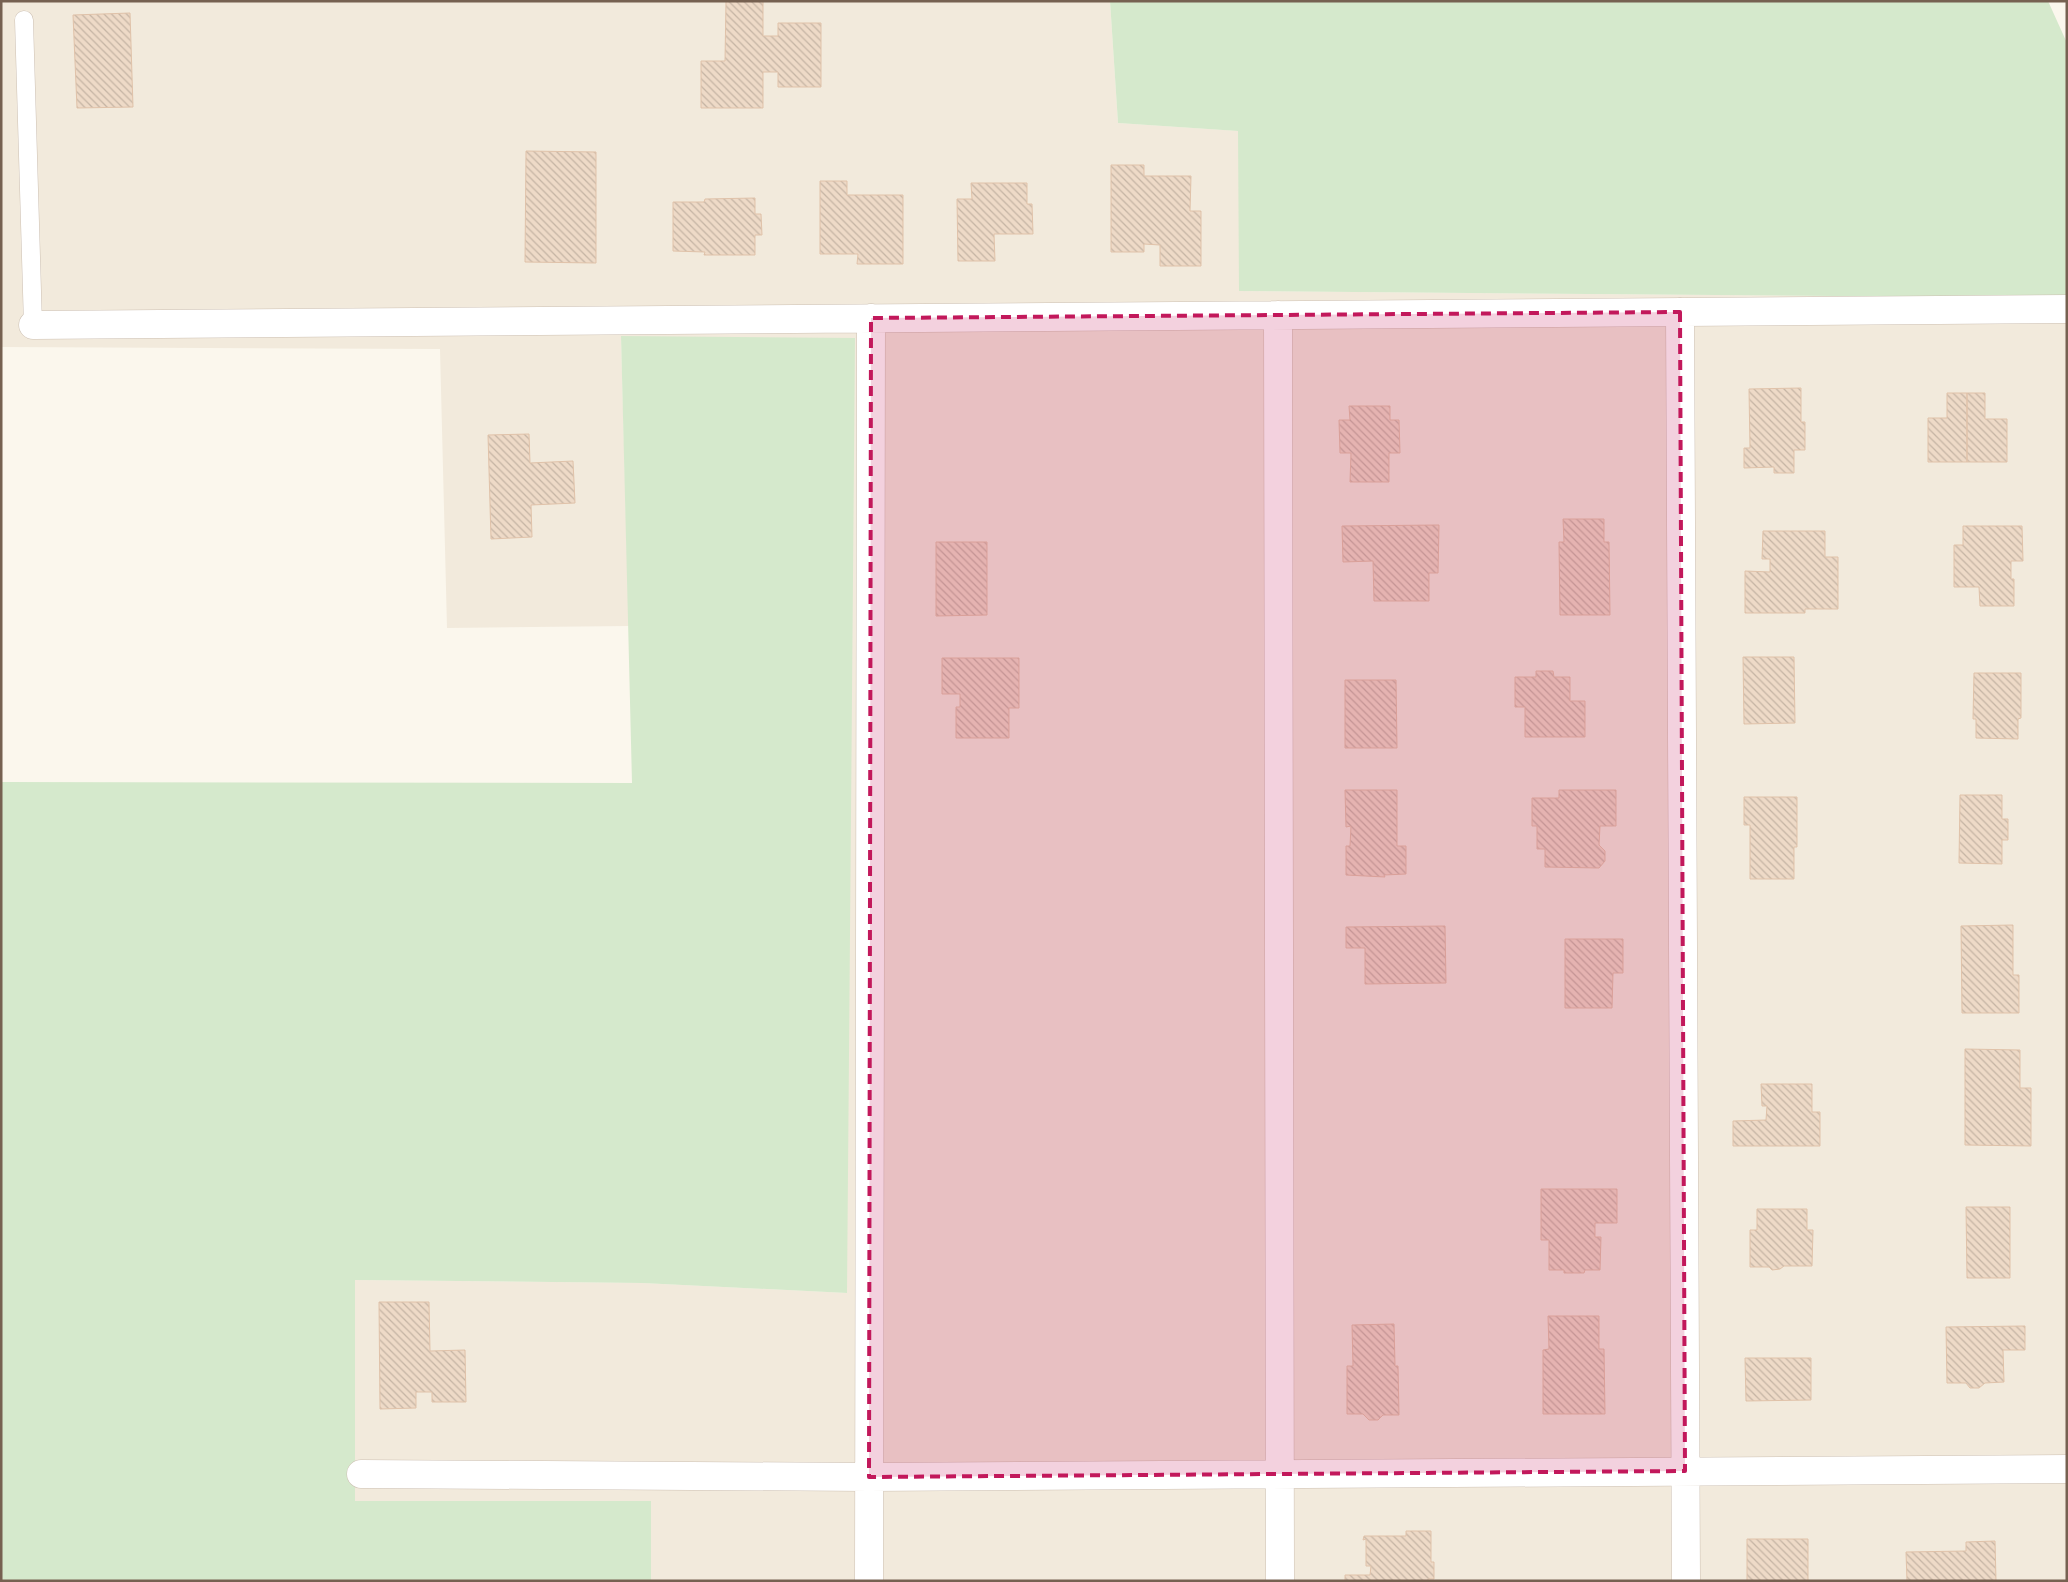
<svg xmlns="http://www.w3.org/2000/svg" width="2068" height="1582" viewBox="0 0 2068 1582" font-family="'Fira Sans',sans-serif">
	<defs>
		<pattern id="building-back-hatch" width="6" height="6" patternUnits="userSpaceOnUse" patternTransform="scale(1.25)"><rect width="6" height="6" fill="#eedac7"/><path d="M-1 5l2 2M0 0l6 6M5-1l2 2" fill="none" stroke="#c5b4a4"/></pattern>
	</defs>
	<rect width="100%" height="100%" fill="#fbf7ed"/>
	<!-- residential -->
	<path fill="#f2eadc" d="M1,1H1110L1118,123L1239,131V291L2067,298V1581H651V1501H355V1280L642,1283L847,1293L621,337L629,626L447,628L440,349L1,347Z"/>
	<!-- grass -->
	<path fill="#d5e9cc" d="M1110,1H2048L2067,43V298L1239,291L1238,131L1118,123Z
		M621,336L855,338L847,1293L642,1283L355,1280V1501H651V1581H1V782L632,783Z"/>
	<!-- building -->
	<path fill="url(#building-back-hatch)" stroke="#e0c2a9" d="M726,1H763V36H778V23H821V87H778V72H763V108H701V61H725Z
		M130,13L133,107L77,108L73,15Z
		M526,151L596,152V263L525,262Z
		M1111,165H1144V176H1191L1190,211H1201V266H1160V245L1144,244V252H1111Z
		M820,181H847V195H903V264H857L858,254H820Z
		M971,183H1027V204H1032L1033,234H994L995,261H958L957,199H972Z
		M755,198V214H761L762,235H755V255H704L705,252L673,251V202H704L705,199Z
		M1801,388V422H1805V450H1794V473H1774V467L1744,468V448H1750L1749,389Z
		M1947,393H1967V462H1928V418H1947Z
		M1967,393H1985V419H2007V462H1967Z
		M1349,406H1390V420H1399L1400,453H1389V482H1350L1351,453H1340L1339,420H1350Z
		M529,434L530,463L573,461L575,503L531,505L532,537L491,539L488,435Z
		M1563,519H1604V542H1609L1610,615H1560L1559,542H1564Z
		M1439,525L1438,573H1429V601H1374L1373,561L1343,562L1342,526Z
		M1963,526H2022L2023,561H2011V579H2014V606H1980L1979,587H1954V545H1963Z
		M1763,531H1825V557H1838V609H1805V613H1745V571L1770,572V559H1762Z
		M936,542H987V615L936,616Z
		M1743,657H1794L1795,723L1744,724Z
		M942,658H1019V708H1009V738H956V707H960V694H942Z
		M1536,671H1553L1554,677H1570V701H1585V737H1525V707H1515V677H1536Z
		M1974,673H2021V718L2018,719V739L1976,738V719H1973Z
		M1345,680H1396L1397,748H1345Z
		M1345,790H1397V846H1406V874L1384,875L1385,877L1346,875V846H1350L1351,826L1346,827Z
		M1559,790H1616V826H1600L1599,845L1605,851V861L1599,868L1545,867V849H1537V826H1532V798H1559Z
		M1960,795H2002V819H2008V840H2002V864L1959,863Z
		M1744,797H1797V847H1794V879H1750V825H1744Z
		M2013,925V975H2019V1013H1962L1961,926Z
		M1445,926L1446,983L1365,984V948H1346V927Z
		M1565,939H1623V973H1613L1612,1008H1565Z
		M1965,1049L2020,1050V1088H2031V1146L1965,1145Z
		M1761,1084H1812V1112H1820V1146H1733V1121L1766,1120L1767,1106H1762Z
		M1541,1189H1617V1223H1595V1237H1601L1600,1270H1585L1584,1273H1564V1270H1549V1240H1541Z
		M1966,1207H2010V1278H1967Z
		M1757,1209H1807V1230H1813L1812,1266H1784L1780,1269L1772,1270L1769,1267H1750V1230H1757Z
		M379,1302H429L430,1351L465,1350L466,1402H432V1392H416V1408L380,1409Z
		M1548,1316H1599V1349H1604L1605,1414H1543V1350L1549,1349Z
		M1394,1324L1395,1366H1398L1399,1415H1383L1378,1420H1369L1363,1414H1347V1366H1353L1352,1325Z
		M2025,1326V1350H2003L2004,1382L1985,1383L1979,1388H1970L1966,1383H1947L1946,1327Z
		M1745,1358H1811V1400L1746,1401Z
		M1406,1531H1431V1562H1434V1579H1428V1581H1345V1575H1370L1371,1566H1366V1539L1363,1540L1364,1536H1406Z
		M1747,1539H1808V1581H1747Z
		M1995,1541L1996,1581H1907L1906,1552L1966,1551V1542Z"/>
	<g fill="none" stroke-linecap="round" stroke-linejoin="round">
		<defs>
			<path id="service" d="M24,20L33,325"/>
			<path id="minor" d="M1680,312L1686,1581
				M1278,315L1280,1581
				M33,325L2067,309
				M361,1474L869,1477L2067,1469
				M869,1581L871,318"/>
		</defs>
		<!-- service casing -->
		<use href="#service" stroke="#cdc0b3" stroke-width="19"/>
		<!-- minor casing -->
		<use href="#minor" stroke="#cdc0b3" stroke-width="29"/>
		<!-- service -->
		<use href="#service" stroke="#fff" stroke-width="18"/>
		<!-- minor -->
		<use href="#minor" stroke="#fff" stroke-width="28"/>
	</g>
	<!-- marked area -->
	<path fill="#c2185b" fill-opacity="0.2" stroke="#c2185b" stroke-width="4" stroke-dasharray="10 6" stroke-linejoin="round" d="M1680,312L1685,1471L869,1477L871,318Z"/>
	<!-- border -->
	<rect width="2068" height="1582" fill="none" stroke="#766151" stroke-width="5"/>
</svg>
